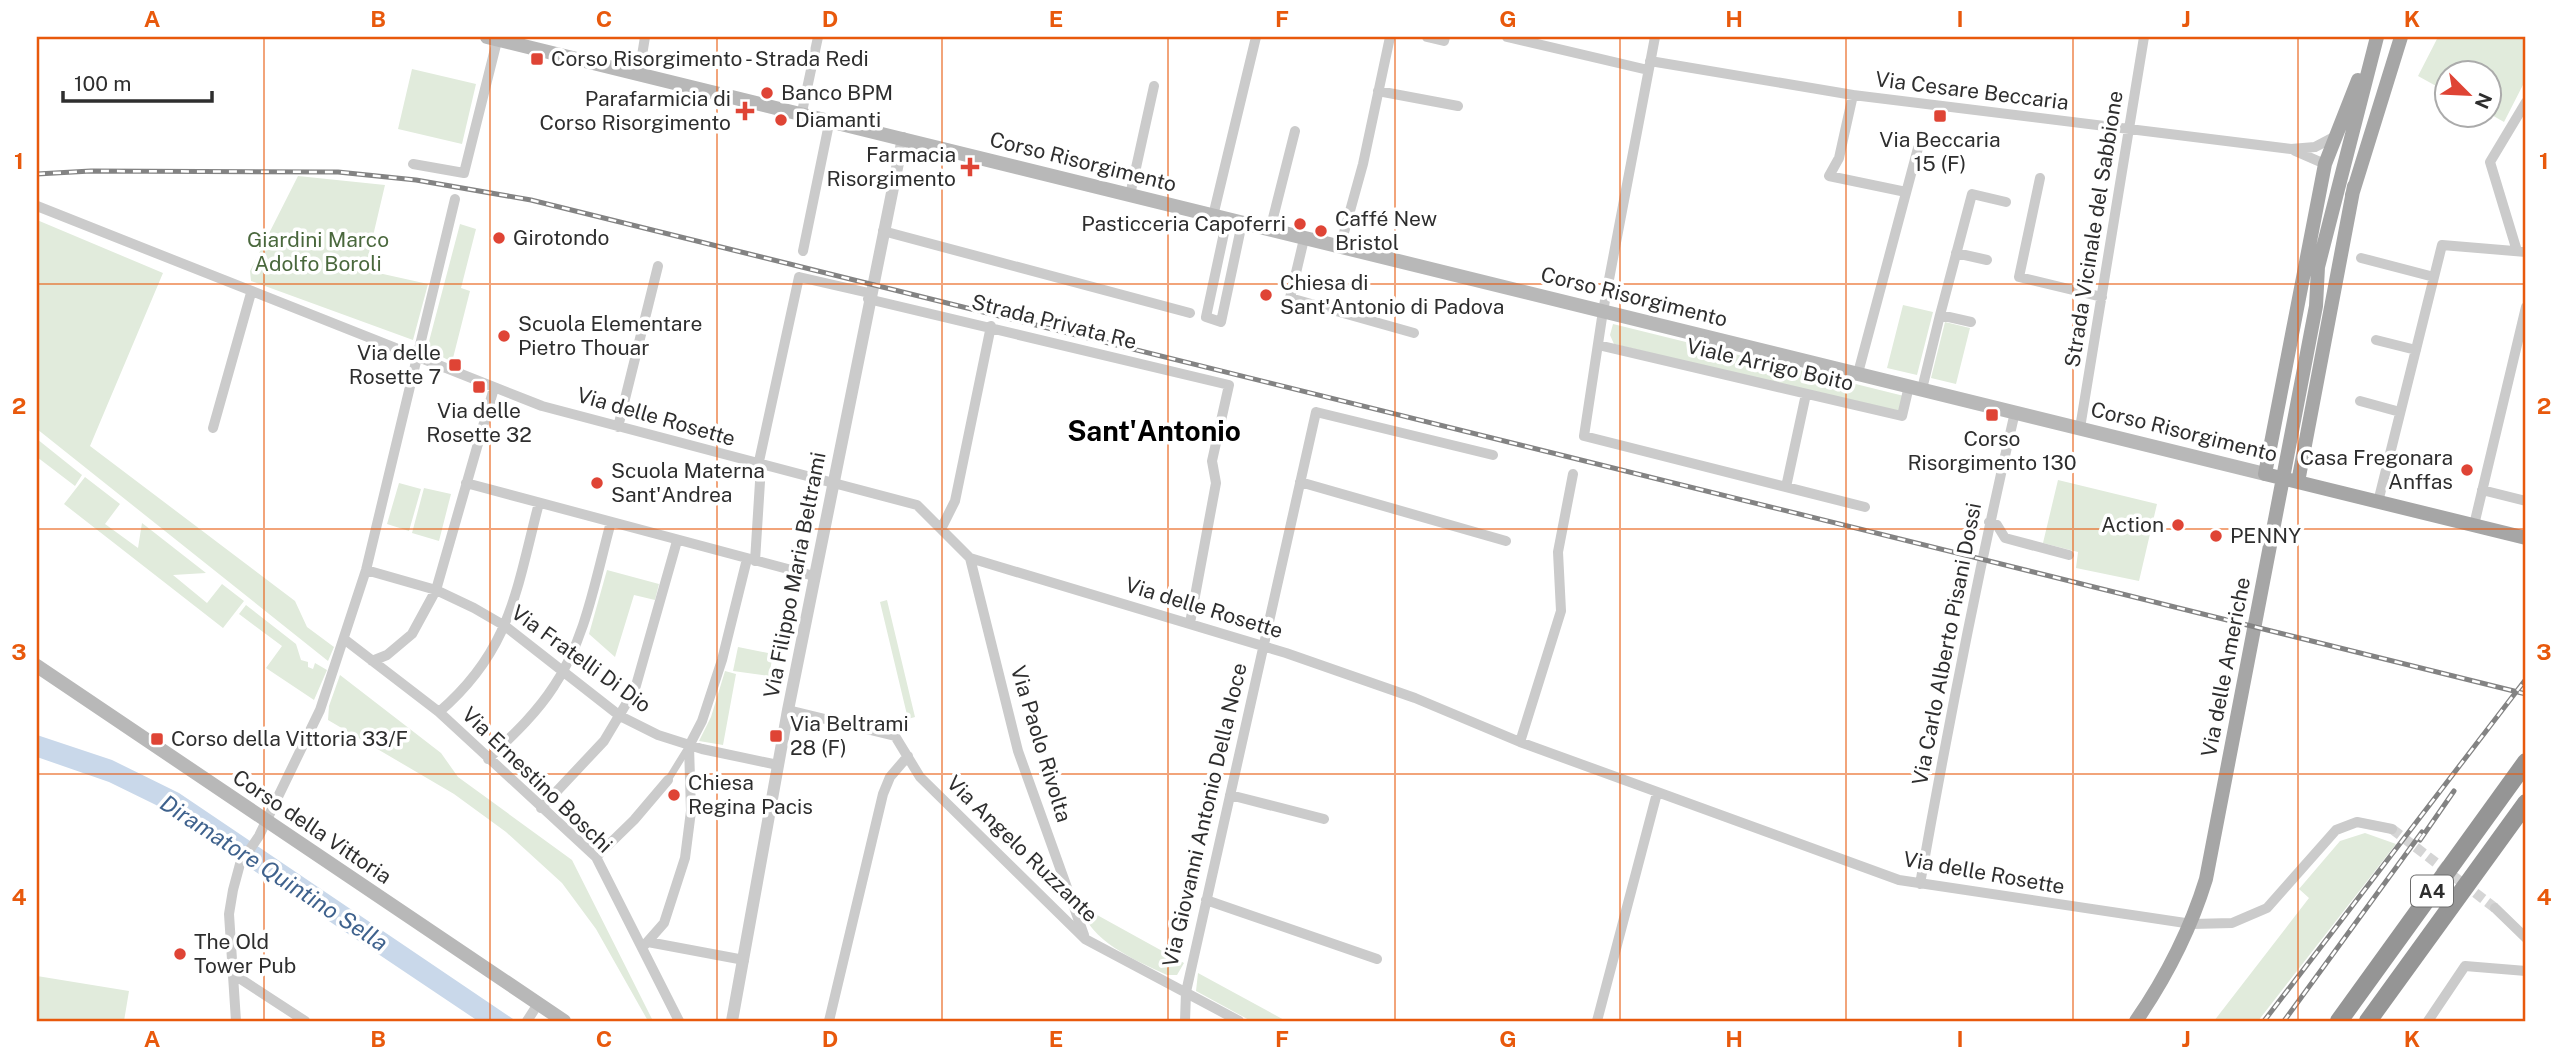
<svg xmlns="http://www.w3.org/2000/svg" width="2563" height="1058" viewBox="0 0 2563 1058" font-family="'Public Sans',sans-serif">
	<rect width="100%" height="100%" fill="#fff"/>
	<!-- green -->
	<path fill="#e1ebdc" d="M2438,37H2526V79L2504,122L2490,114V74H2448L2447,92L2418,76Z
		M412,69L476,84L462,144L398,129Z
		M298,176L385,185L365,270L428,284L413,340L251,281L250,271Z
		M37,220L163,273L90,446L295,601L307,627L334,647L328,661L37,429Z
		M460,224L476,229L461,288L470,291L452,362L427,349Z
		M1903,305L1933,312L1917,375L1887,368Z
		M1945,322L1970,328L1956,384L1931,378Z
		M1613,324L1904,396L1901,409L1896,413L1614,344L1610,335Z
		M37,439L82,475L75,486L37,457Z
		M85,477L120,504L105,524L138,548L142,523L206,573L173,575L207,603L222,584L244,601L223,628L64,504Z
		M2058,480L2157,504L2139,581L2076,568L2078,552L2043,543Z
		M399,483L421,489L409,531L387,524Z
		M424,488L451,494L439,541L412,533Z
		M607,570L659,584L655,600L634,595L615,657L589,634Z
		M887,600L915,717L908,719L880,602Z
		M246,605L296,644L301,660L308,662V667L313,669L315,663L327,670L314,700L266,668L282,646L239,614Z
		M738,647L773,654L769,676L733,671Z
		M725,671L736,674L723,745L699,741L711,717Z
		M340,675L441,753L458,777L572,860L653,1021H648L596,929L562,883L506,832L454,794L328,720L329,706Z
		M2365,833L2396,844L2258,1021H2214L2309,898L2299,889L2340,841Z
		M1079,905L1184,963L1177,975H1167C1133,959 1091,942 1079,905Z
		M1198,973L1286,1021H1251L1196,991Z
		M37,976L129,991L124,1021H37Z"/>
	<!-- water -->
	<path fill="#c9d8ea" d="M37,735L112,760L179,793L516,1021H478L156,805L109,782L37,757Z"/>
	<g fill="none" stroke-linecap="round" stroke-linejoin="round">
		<!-- minor-tunnel -->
		<path stroke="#d5d5d5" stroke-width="10" stroke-dasharray="10 5" stroke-linecap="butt" d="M2392,829L2495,908"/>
		<!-- pedestrian -->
		<path stroke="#cbcbcb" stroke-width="7" d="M668,780L689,746"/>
		<!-- minor -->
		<path stroke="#cbcbcb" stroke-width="10" d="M1427,37L1444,41L1445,37
			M1507,37L1648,70
			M1655,37L1603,311L1584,436L1865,507
			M1650,61L1853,95L2291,149L2315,147L2334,137
			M639,74L645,37
			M1378,91L1458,106
			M1853,95L1839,158L1829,176L1906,192
			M802,112L818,37
			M2295,151L2325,164
			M413,164L464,173L498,37
			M2040,178L2019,277L2102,297
			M1130,195L1154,86
			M37,206L542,406L917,505L970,558L1286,653L1415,698L1520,742L1899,880L2192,924L2232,923L2267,908L2336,830L2357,822L2392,829
			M1213,216L1256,37
			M1227,219L1206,317L1221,322L1242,223
			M1270,230L1295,131
			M883,231L1190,313
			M1304,239L1290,298L1414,333
			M1340,247L1363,164L1390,37
			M803,251L830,119
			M2517,251L2490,162L2526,102
			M1956,253L1987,260
			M2361,258L2434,277
			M868,299L1229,385L1212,461L1216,483L1190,623
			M1940,315L1972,194L2006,202
			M2376,340L2416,350
			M1598,345L1902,416L1909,386
			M1858,373L1918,148
			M1922,389L1940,315L1971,322
			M2360,401L2400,412
			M618,427L658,266
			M213,428L251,293
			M2080,428L2144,37
			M758,466L799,277L869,293
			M1300,482L1506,541
			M466,483L814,576
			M1786,487L1806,394
			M2482,490L2526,501
			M2378,502L2442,245L2526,252
			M1989,522L1997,525L2005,538L2069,555
			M2474,525L2526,307
			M941,529L955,501L991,326
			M970,558L1018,751L1084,935
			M755,561L761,466
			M366,570L436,590L474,608L505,626L620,716L658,735L702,749L778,765
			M344,639L439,712L596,857L679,1021
			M372,661L387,655L412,634L436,590L494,388
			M788,710L895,736L920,777L1085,939L1239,1021
			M439,712C511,650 516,591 539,503
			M1520,742L1561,611L1558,552L1573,474
			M488,759C512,736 536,714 554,686C586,639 596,576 611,522
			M1230,795L1324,819
			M541,808L604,741L635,689L677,541
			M596,857L634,820L668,780
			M1920,884C1948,726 1979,568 2015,412
			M1206,900L1377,959
			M2495,908L2526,938
			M648,942L744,960
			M642,948L664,923L685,858L691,811L689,746L702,721L722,660L747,559
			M233,974L305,1021
			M236,1021L229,914L233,890L240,864L259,836L320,710L366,570L455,199
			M527,1021L538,1004
			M829,1021L883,794L890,777L908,756
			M1185,1021L1186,992L1316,412L1493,455
			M1597,1021L1657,793
			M2428,1021L2465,966L2526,971"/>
		<!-- tertiary -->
		<path stroke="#cbcbcb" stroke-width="12" d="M732,1021L788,710L903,138"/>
		<!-- secondary -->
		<path stroke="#b8b8b8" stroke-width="14" d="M487,37L2265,474
			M37,666L564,1021"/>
		<!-- primary -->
		<path stroke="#a6a6a6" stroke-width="14" d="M2358,80L2325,164L2265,474L2526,538
			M2352,195L2401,37
			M2298,482L2354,186
			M2136,1021C2167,976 2190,931 2206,879L2316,306L2318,267L2377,37"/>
		<!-- motorway -->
		<path stroke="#959595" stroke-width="18" d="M2339,1021L2526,762
			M2368,1021L2526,803"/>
		<defs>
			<path id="rail" d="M37,174L91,171L338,172L416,180L531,200L2526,694
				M2420,840L2454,791
				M2264,1021L2526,679
				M2284,1021L2422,832"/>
		</defs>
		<!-- rail casing -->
		<use href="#rail" stroke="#838383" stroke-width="5"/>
		<!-- rail -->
		<use href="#rail" stroke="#fff" stroke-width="2.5" stroke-dasharray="8" stroke-linecap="butt"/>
	</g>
	<!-- grid -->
	<path fill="none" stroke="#e8590c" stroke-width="2" stroke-opacity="0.55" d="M264,37V1021M490,37V1021M717,37V1021M942,37V1021M1168,37V1021M1395,37V1021M1620,37V1021M1846,37V1021M2073,37V1021M2298,37V1021M37,284H2526M37,529H2526M37,774H2526"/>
	<!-- markers -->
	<g fill="#df4435" stroke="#fff" stroke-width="2.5">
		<rect x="530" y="52" width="14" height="14" rx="3.5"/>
		<circle cx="767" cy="93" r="7"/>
		<path d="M741.5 100.5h7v7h7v7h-7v7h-7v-7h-7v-7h7z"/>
		<rect x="1933" y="109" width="14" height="14" rx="3.5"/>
		<circle cx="781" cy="120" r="7"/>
		<path d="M966.5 156.5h7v7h7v7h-7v7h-7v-7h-7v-7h7z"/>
		<circle cx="1300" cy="224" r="7"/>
		<circle cx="1321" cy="231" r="7"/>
		<circle cx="499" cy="238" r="7"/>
		<circle cx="1266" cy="295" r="7"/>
		<circle cx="504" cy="336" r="7"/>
		<rect x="448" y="358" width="14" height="14" rx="3.5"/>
		<rect x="472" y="380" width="14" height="14" rx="3.5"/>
		<rect x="1985" y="408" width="14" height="14" rx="3.5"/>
		<circle cx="2467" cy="470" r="7"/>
		<circle cx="597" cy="483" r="7"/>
		<circle cx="2178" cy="525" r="7"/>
		<circle cx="2216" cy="536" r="7"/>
		<rect x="769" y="729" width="14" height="14" rx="3.5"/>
		<rect x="150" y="732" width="14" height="14" rx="3.5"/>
		<circle cx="674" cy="795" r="7"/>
		<circle cx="180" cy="954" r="7"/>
	</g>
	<g text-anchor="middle" stroke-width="7" stroke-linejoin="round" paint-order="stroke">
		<!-- shield labels -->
		<rect fill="#fff" stroke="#6d6d6d" stroke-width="2" x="2411" y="875.5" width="42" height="31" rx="5"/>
		<g font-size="19" font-weight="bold" fill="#2e2e2e">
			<text x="2432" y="898">A4</text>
		</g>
		<!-- poi labels -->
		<g font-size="21" fill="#2e2e2e" stroke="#fff" text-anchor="start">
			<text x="551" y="66">Corso Risorgimento - Strada Redi</text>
			<text x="781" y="100">Banco BPM</text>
			<text x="731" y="106" text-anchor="end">Parafarmicia di<tspan x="731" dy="24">Corso Risorgimento</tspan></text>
			<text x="795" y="127">Diamanti</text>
			<text x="1940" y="147" text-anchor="middle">Via Beccaria<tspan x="1940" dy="24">15 (F)</tspan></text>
			<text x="956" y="162" text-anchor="end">Farmacia<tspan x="956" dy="24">Risorgimento</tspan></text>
			<text x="1335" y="226">Caffé New<tspan x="1335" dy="24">Bristol</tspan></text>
			<text x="1286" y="231" text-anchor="end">Pasticceria Capoferri</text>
			<text x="513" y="245">Girotondo</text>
			<text x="1280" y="290">Chiesa di<tspan x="1280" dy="24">Sant'Antonio di Padova</tspan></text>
			<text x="518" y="331">Scuola Elementare<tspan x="518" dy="24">Pietro Thouar</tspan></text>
			<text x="441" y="360" text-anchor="end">Via delle<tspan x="441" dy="24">Rosette 7</tspan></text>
			<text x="479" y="418" text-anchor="middle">Via delle<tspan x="479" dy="24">Rosette 32</tspan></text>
			<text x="1992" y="446" text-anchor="middle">Corso<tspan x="1992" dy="24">Risorgimento 130</tspan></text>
			<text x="2453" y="465" text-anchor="end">Casa Fregonara<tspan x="2453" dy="24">Anffas</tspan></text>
			<text x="611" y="478">Scuola Materna<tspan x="611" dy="24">Sant'Andrea</tspan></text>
			<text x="2164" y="532" text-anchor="end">Action</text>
			<text x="2230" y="543">PENNY</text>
			<text x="790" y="731">Via Beltrami<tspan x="790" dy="24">28 (F)</tspan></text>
			<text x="171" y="746">Corso della Vittoria 33/F</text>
			<text x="688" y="790">Chiesa<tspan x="688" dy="24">Regina Pacis</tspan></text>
			<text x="194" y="949">The Old<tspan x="194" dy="24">Tower Pub</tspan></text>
		</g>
		<!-- street labels -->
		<g font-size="21" fill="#2e2e2e" stroke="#fff">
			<text transform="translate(1972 91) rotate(7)" y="7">Via Cesare Beccaria</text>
			<text transform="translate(1083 162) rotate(14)" y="7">Corso Risorgimento</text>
			<text transform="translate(2094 229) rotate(-81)" y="7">Strada Vicinale del Sabbione</text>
			<text transform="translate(1634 297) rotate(14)" y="7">Corso Risorgimento</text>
			<text transform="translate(1054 322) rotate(14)" y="7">Strada Privata Re</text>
			<text transform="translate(1770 365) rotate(13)" y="7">Viale Arrigo Boito</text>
			<text transform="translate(656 417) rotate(16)" y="7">Via delle Rosette</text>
			<text transform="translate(2184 432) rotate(14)" y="7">Corso Risorgimento</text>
			<text transform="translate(795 575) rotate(-79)" y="7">Via Filippo Maria Beltrami</text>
			<text transform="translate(1204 608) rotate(17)" y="7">Via delle Rosette</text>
			<text transform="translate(1947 644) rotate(-79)" y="7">Via Carlo Alberto Pisani Dossi</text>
			<text transform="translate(581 659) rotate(36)" y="7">Via Fratelli Di Dio</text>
			<text transform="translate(2226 667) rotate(-79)" y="7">Via delle Americhe</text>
			<text transform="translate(1041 744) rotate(73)" y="7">Via Paolo Rivolta</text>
			<text transform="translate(537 780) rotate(44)" y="7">Via Ernestino Boschi</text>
			<text transform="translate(1205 815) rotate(-77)" y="7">Via Giovanni Antonio Della Noce</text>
			<text transform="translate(312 827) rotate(34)" y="7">Corso della Vittoria</text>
			<text transform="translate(1022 849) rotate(44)" y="7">Via Angelo Ruzzante</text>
			<text transform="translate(1984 873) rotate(10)" y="7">Via delle Rosette</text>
		</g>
		<!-- park labels -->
		<g font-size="21" fill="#4a683d" stroke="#fff">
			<text x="318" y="247">Giardini Marco<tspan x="318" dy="24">Adolfo Boroli</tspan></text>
		</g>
		<!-- water labels -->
		<g font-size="23" font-style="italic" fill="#3f628d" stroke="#fff">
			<text transform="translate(274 873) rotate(33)" y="8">Diramatore Quintino Sella</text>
		</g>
		<!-- district labels -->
		<g font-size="28" font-weight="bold" fill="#000" stroke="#fff">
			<text x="1154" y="441">Sant'Antonio</text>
		</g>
	</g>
	<!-- border -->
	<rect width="2563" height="1058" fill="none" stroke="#ffffff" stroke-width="77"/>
	<!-- north arrow -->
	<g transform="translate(2468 94) rotate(114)"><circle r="33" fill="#ffffff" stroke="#ababab" stroke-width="2"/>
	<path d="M0-5L12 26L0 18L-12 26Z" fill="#df4435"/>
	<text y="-10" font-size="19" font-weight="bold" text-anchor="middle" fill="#2e2e2e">N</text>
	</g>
	<!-- scale -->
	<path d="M63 91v10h149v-10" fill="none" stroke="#2e2e2e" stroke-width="3.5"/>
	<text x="74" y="91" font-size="21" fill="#2e2e2e" stroke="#ffffff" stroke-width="5" paint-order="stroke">100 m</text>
	<rect x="38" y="38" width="2486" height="982" fill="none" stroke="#e8590c" stroke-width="2.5"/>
	<g font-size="23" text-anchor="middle" font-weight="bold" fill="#e8590c">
		<text x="152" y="27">A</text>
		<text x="378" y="27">B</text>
		<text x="604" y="27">C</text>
		<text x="830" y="27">D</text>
		<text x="1056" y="27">E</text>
		<text x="1282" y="27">F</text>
		<text x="1508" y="27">G</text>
		<text x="1734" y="27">H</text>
		<text x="1960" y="27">I</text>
		<text x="2186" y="27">J</text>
		<text x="2412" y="27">K</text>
		<text x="19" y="169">1</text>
		<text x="2544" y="169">1</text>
		<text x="19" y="414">2</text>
		<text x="2544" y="414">2</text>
		<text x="19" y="660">3</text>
		<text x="2544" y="660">3</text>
		<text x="19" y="905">4</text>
		<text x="2544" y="905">4</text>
		<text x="152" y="1047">A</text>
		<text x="378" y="1047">B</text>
		<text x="604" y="1047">C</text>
		<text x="830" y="1047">D</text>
		<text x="1056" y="1047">E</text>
		<text x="1282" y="1047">F</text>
		<text x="1508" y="1047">G</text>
		<text x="1734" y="1047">H</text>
		<text x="1960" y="1047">I</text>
		<text x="2186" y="1047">J</text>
		<text x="2412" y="1047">K</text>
	</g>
</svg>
